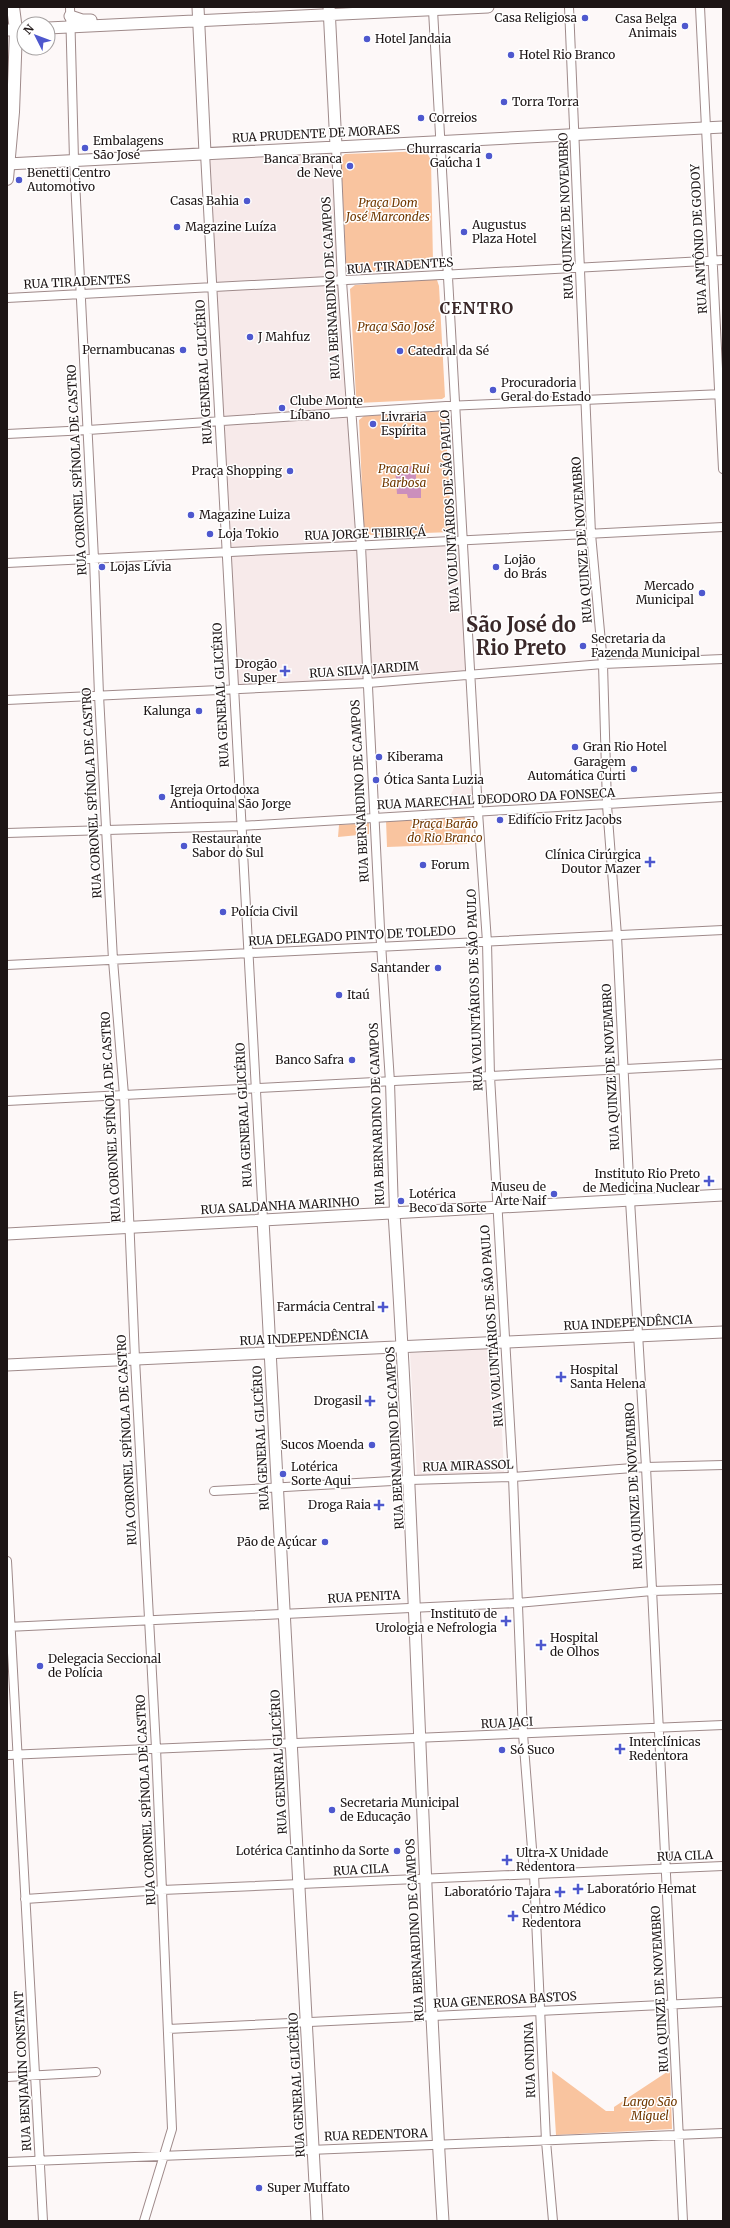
<svg xmlns="http://www.w3.org/2000/svg" width="730" height="2228" viewBox="0 0 730 2228" font-family="Merriweather,serif">
	<rect width="100%" height="100%" fill="#fdf8f8"/>
	<!-- built -->
	<path fill="#f7eaea" d="M333,148L357,551L463,544L471,674L237,687L207,154Z
		M458,778L463,779V784L472,789L474,794V802L466,807H459L451,799V794L454,788L451,784Z
		M498,1348L504,1472L417,1476L410,1353Z"/>
	<!-- green -->
	<path fill="#f9c49f" d="M426,151L431,160L433,262L428,267L358,273L348,267L346,263L341,158L345,154Z
		M434,279L437,280L439,286L445,397L442,399L358,403L356,396L350,289L355,285Z
		M439,411L443,413L445,418L452,532L370,535L364,533L359,420L364,416Z
		M465,816L467,844L387,847L386,820Z
		M369,823V834L338,837L339,825Z
		M670,2070L672,2129L556,2135L552,2071L606,2111H614V2107Z"/>
	<!-- water -->
	<path fill="#cb8fbc" d="M416,466V486L421,487V498H408L407,494H397L395,467Z"/>
	<g fill="none" stroke-linecap="round" stroke-linejoin="round">
		<defs>
			<path id="street" d="M70,7L74,160L94,559L99,695L113,960L124,1095L135,1359L156,1748L172,2129L144,2221
				M569,7L591,534L603,664L607,805L617,936L630,1200L646,1467L683,2221
				M700,7L723,469
				M433,10L478,812L487,942L490,1076L513,1477L523,1734L534,1874L546,2141L553,2221
				M336,146L342,281L361,546L380,928L390,1082L394,1213
				M205,153L263,1220
				M7,298L723,260
				M7,434L88,430L446,406L723,394
				M7,563C246,551 484,540 723,527
				M7,700L368,683L603,664L723,659
				M7,833L241,826L723,797
				M7,965L723,930
				M7,1101L723,1064
				M214,1491L410,1480L513,1477L646,1467L723,1465
				M7,1561L43,2221
				M7,1627L517,1603L652,1591L723,1589
				M7,1755L723,1725
				M25,1899L162,1890L723,1866
				M168,2029L723,2002
				M7,2077L96,2072
				M7,2162C246,2152 484,2144 723,2133"/>
			<path id="secondary" d="M198,7L205,153
				M329,7L336,146
				M70,16L82,20H91
				M48,28L488,7
				M7,30H24
				M7,164L723,127
				M394,1213C416,1549 422,1885 443,2221
				M263,1220L317,2221
				M7,1234L723,1195
				M7,1365L723,1332"/>
			<path id="primary" d="M7,179L13,112L16,30L13,7"/>
		</defs>
		<!-- street casing -->
		<use href="#street" stroke="#9f8a8a" stroke-width="10"/>
		<!-- secondary casing -->
		<use href="#secondary" stroke="#9f8a8a" stroke-width="13"/>
		<!-- primary casing -->
		<use href="#primary" stroke="#9f8a8a" stroke-width="14"/>
		<!-- street -->
		<use href="#street" stroke="#fff" stroke-width="8"/>
		<!-- secondary -->
		<use href="#secondary" stroke="#fff" stroke-width="11"/>
		<!-- primary -->
		<use href="#primary" stroke="#fff" stroke-width="12"/>
	</g>
	<!-- markers -->
	<g fill="#4e58ce" stroke="#fff" stroke-width="1.5">
		<circle cx="585" cy="18" r="4"/>
		<circle cx="685" cy="26" r="4"/>
		<circle cx="367" cy="39" r="4"/>
		<circle cx="511" cy="55" r="4"/>
		<circle cx="504" cy="102" r="4"/>
		<circle cx="421" cy="118" r="4"/>
		<circle cx="85" cy="148" r="4"/>
		<circle cx="489" cy="156" r="4"/>
		<circle cx="350" cy="166" r="4"/>
		<circle cx="19" cy="180" r="4"/>
		<circle cx="247" cy="201" r="4"/>
		<circle cx="177" cy="227" r="4"/>
		<circle cx="464" cy="232" r="4"/>
		<circle cx="250" cy="337" r="4"/>
		<circle cx="183" cy="350" r="4"/>
		<circle cx="400" cy="351" r="4"/>
		<circle cx="493" cy="390" r="4"/>
		<circle cx="282" cy="408" r="4"/>
		<circle cx="373" cy="424" r="4"/>
		<circle cx="290" cy="471" r="4"/>
		<circle cx="191" cy="515" r="4"/>
		<circle cx="210" cy="534" r="4"/>
		<circle cx="102" cy="567" r="4"/>
		<circle cx="496" cy="567" r="4"/>
		<circle cx="702" cy="593" r="4"/>
		<circle cx="583" cy="646" r="4"/>
		<path d="M283 665h4v4h4v4h-4v4h-4v-4h-4v-4h4z"/>
		<circle cx="199" cy="711" r="4"/>
		<circle cx="575" cy="747" r="4"/>
		<circle cx="379" cy="757" r="4"/>
		<circle cx="634" cy="769" r="4"/>
		<circle cx="376" cy="780" r="4"/>
		<circle cx="162" cy="797" r="4"/>
		<circle cx="500" cy="820" r="4"/>
		<circle cx="184" cy="846" r="4"/>
		<path d="M648 856h4v4h4v4h-4v4h-4v-4h-4v-4h4z"/>
		<circle cx="423" cy="865" r="4"/>
		<circle cx="223" cy="912" r="4"/>
		<circle cx="438" cy="968" r="4"/>
		<circle cx="339" cy="995" r="4"/>
		<circle cx="352" cy="1060" r="4"/>
		<path d="M707 1175h4v4h4v4h-4v4h-4v-4h-4v-4h4z"/>
		<circle cx="554" cy="1194" r="4"/>
		<circle cx="401" cy="1201" r="4"/>
		<path d="M381 1301h4v4h4v4h-4v4h-4v-4h-4v-4h4z"/>
		<path d="M559 1371h4v4h4v4h-4v4h-4v-4h-4v-4h4z"/>
		<path d="M368 1395h4v4h4v4h-4v4h-4v-4h-4v-4h4z"/>
		<circle cx="372" cy="1445" r="4"/>
		<circle cx="283" cy="1474" r="4"/>
		<path d="M377 1499h4v4h4v4h-4v4h-4v-4h-4v-4h4z"/>
		<circle cx="325" cy="1542" r="4"/>
		<path d="M504 1615h4v4h4v4h-4v4h-4v-4h-4v-4h4z"/>
		<path d="M539 1639h4v4h4v4h-4v4h-4v-4h-4v-4h4z"/>
		<circle cx="40" cy="1666" r="4"/>
		<path d="M618 1743h4v4h4v4h-4v4h-4v-4h-4v-4h4z"/>
		<circle cx="502" cy="1750" r="4"/>
		<circle cx="332" cy="1810" r="4"/>
		<circle cx="397" cy="1851" r="4"/>
		<path d="M505 1854h4v4h4v4h-4v4h-4v-4h-4v-4h4z"/>
		<path d="M576 1883h4v4h4v4h-4v4h-4v-4h-4v-4h4z"/>
		<path d="M558 1886h4v4h4v4h-4v4h-4v-4h-4v-4h4z"/>
		<path d="M511 1910h4v4h4v4h-4v4h-4v-4h-4v-4h4z"/>
		<circle cx="259" cy="2188" r="4"/>
	</g>
	<g text-anchor="middle" stroke-width="3" stroke-linejoin="round" paint-order="stroke">
		<!-- poi labels -->
		<g font-size="12" fill="#1d1515" stroke="#fff" text-anchor="start">
			<text x="577" y="22" text-anchor="end">Casa Religiosa</text>
			<text x="677" y="23" text-anchor="end">Casa Belga<tspan x="677" dy="14">Animais</tspan></text>
			<text x="375" y="43">Hotel Jandaia</text>
			<text x="519" y="59">Hotel Rio Branco</text>
			<text x="512" y="106">Torra Torra</text>
			<text x="429" y="122">Correios</text>
			<text x="93" y="145">Embalagens<tspan x="93" dy="14">São José</tspan></text>
			<text x="481" y="153" text-anchor="end">Churrascaria<tspan x="481" dy="14">Gaúcha 1</tspan></text>
			<text x="342" y="163" text-anchor="end">Banca Branca<tspan x="342" dy="14">de Neve</tspan></text>
			<text x="27" y="177">Benetti Centro<tspan x="27" dy="14">Automotivo</tspan></text>
			<text x="239" y="205" text-anchor="end">Casas Bahia</text>
			<text x="472" y="229">Augustus<tspan x="472" dy="14">Plaza Hotel</tspan></text>
			<text x="185" y="231">Magazine Luíza</text>
			<text x="258" y="341">J Mahfuz</text>
			<text x="175" y="354" text-anchor="end">Pernambucanas</text>
			<text x="408" y="355">Catedral da Sé</text>
			<text x="501" y="387">Procuradoria<tspan x="501" dy="14">Geral do Estado</tspan></text>
			<text x="290" y="405">Clube Monte<tspan x="290" dy="14">Líbano</tspan></text>
			<text x="381" y="421">Livraria<tspan x="381" dy="14">Espírita</tspan></text>
			<text x="282" y="475" text-anchor="end">Praça Shopping</text>
			<text x="199" y="519">Magazine Luiza</text>
			<text x="218" y="538">Loja Tokio</text>
			<text x="504" y="564">Lojão<tspan x="504" dy="14">do Brás</tspan></text>
			<text x="110" y="571">Lojas Lívia</text>
			<text x="694" y="590" text-anchor="end">Mercado<tspan x="694" dy="14">Municipal</tspan></text>
			<text x="591" y="643">Secretaria da<tspan x="591" dy="14">Fazenda Municipal</tspan></text>
			<text x="277" y="668" text-anchor="end">Drogão<tspan x="277" dy="14">Super</tspan></text>
			<text x="191" y="715" text-anchor="end">Kalunga</text>
			<text x="583" y="751">Gran Rio Hotel</text>
			<text x="387" y="761">Kiberama</text>
			<text x="626" y="766" text-anchor="end">Garagem<tspan x="626" dy="14">Automática Curti</tspan></text>
			<text x="384" y="784">Ótica Santa Luzia</text>
			<text x="170" y="794">Igreja Ortodoxa<tspan x="170" dy="14">Antioquina São Jorge</tspan></text>
			<text x="508" y="824">Edifício Fritz Jacobs</text>
			<text x="192" y="843">Restaurante<tspan x="192" dy="14">Sabor do Sul</tspan></text>
			<text x="641" y="859" text-anchor="end">Clínica Cirúrgica<tspan x="641" dy="14">Doutor Mazer</tspan></text>
			<text x="431" y="869">Forum</text>
			<text x="231" y="916">Polícia Civil</text>
			<text x="430" y="972" text-anchor="end">Santander</text>
			<text x="347" y="999">Itaú</text>
			<text x="344" y="1064" text-anchor="end">Banco Safra</text>
			<text x="700" y="1178" text-anchor="end">Instituto Rio Preto<tspan x="700" dy="14">de Medicina Nuclear</tspan></text>
			<text x="546" y="1191" text-anchor="end">Museu de<tspan x="546" dy="14">Arte Naif</tspan></text>
			<text x="409" y="1198">Lotérica<tspan x="409" dy="14">Beco da Sorte</tspan></text>
			<text x="375" y="1311" text-anchor="end">Farmácia Central</text>
			<text x="570" y="1374">Hospital<tspan x="570" dy="14">Santa Helena</tspan></text>
			<text x="362" y="1405" text-anchor="end">Drogasil</text>
			<text x="364" y="1449" text-anchor="end">Sucos Moenda</text>
			<text x="291" y="1471">Lotérica<tspan x="291" dy="14">Sorte Aqui</tspan></text>
			<text x="371" y="1509" text-anchor="end">Droga Raia</text>
			<text x="317" y="1546" text-anchor="end">Pão de Açúcar</text>
			<text x="497" y="1618" text-anchor="end">Instituto de<tspan x="497" dy="14">Urologia e Nefrologia</tspan></text>
			<text x="550" y="1642">Hospital<tspan x="550" dy="14">de Olhos</tspan></text>
			<text x="48" y="1663">Delegacia Seccional<tspan x="48" dy="14">de Polícia</tspan></text>
			<text x="629" y="1746">Interclínicas<tspan x="629" dy="14">Redentora</tspan></text>
			<text x="510" y="1754">Só Suco</text>
			<text x="340" y="1807">Secretaria Municipal<tspan x="340" dy="14">de Educação</tspan></text>
			<text x="389" y="1855" text-anchor="end">Lotérica Cantinho da Sorte</text>
			<text x="516" y="1857">Ultra-X Unidade<tspan x="516" dy="14">Redentora</tspan></text>
			<text x="587" y="1893">Laboratório Hemat</text>
			<text x="551" y="1896" text-anchor="end">Laboratório Tajara</text>
			<text x="522" y="1913">Centro Médico<tspan x="522" dy="14">Redentora</tspan></text>
			<text x="267" y="2192">Super Muffato</text>
		</g>
		<!-- street labels -->
		<g font-size="12" fill="#1d1515" stroke="#fff">
			<text transform="translate(316 134) rotate(-3)" y="4">RUA PRUDENTE DE MORAES</text>
			<text transform="translate(566 216) rotate(-92)" y="4">RUA QUINZE DE NOVEMBRO</text>
			<text transform="translate(699 239) rotate(-93)" y="4">RUA ANTÔNIO DE GODOY</text>
			<text transform="translate(400 266) rotate(-4)" y="4">RUA TIRADENTES</text>
			<text transform="translate(77 282) rotate(-3)" y="4">RUA TIRADENTES</text>
			<text transform="translate(331 288) rotate(-93)" y="4">RUA BERNARDINO DE CAMPOS</text>
			<text transform="translate(204 372) rotate(-93)" y="4">RUA GENERAL GLICÉRIO</text>
			<text transform="translate(77 470) rotate(-93)" y="4">RUA CORONEL SPÍNOLA DE CASTRO</text>
			<text transform="translate(450 511) rotate(-93)" y="4">RUA VOLUNTÁRIOS DE SÃO PAULO</text>
			<text transform="translate(365 534) rotate(-2)" y="4">RUA JORGE TIBIRIÇÁ</text>
			<text transform="translate(582 540) rotate(-94)" y="4">RUA QUINZE DE NOVEMBRO</text>
			<text transform="translate(364 670) rotate(-4)" y="4">RUA SILVA JARDIM</text>
			<text transform="translate(221 695) rotate(-93)" y="4">RUA GENERAL GLICÉRIO</text>
			<text transform="translate(360 791) rotate(-93)" y="4">RUA BERNARDINO DE CAMPOS</text>
			<text transform="translate(92 793) rotate(-93)" y="4">RUA CORONEL SPÍNOLA DE CASTRO</text>
			<text transform="translate(496 799) rotate(-3)" y="4">RUA MARECHAL DEODORO DA FONSECA</text>
			<text transform="translate(352 936) rotate(-3)" y="4">RUA DELEGADO PINTO DE TOLEDO</text>
			<text transform="translate(475 990) rotate(-92)" y="4">RUA VOLUNTÁRIOS DE SÃO PAULO</text>
			<text transform="translate(611 1067) rotate(-93)" y="4">RUA QUINZE DE NOVEMBRO</text>
			<text transform="translate(377 1114) rotate(-92)" y="4">RUA BERNARDINO DE CAMPOS</text>
			<text transform="translate(244 1115) rotate(-93)" y="4">RUA GENERAL GLICÉRIO</text>
			<text transform="translate(111 1117) rotate(-93)" y="4">RUA CORONEL SPÍNOLA DE CASTRO</text>
			<text transform="translate(280 1206) rotate(-3)" y="4">RUA SALDANHA MARINHO</text>
			<text transform="translate(628 1323) rotate(-3)" y="4">RUA INDEPENDÊNCIA</text>
			<text transform="translate(492 1326) rotate(-94)" y="4">RUA VOLUNTÁRIOS DE SÃO PAULO</text>
			<text transform="translate(304 1338) rotate(-3)" y="4">RUA INDEPENDÊNCIA</text>
			<text transform="translate(261 1438) rotate(-93)" y="4">RUA GENERAL GLICÉRIO</text>
			<text transform="translate(395 1438) rotate(-93)" y="4">RUA BERNARDINO DE CAMPOS</text>
			<text transform="translate(127 1440) rotate(-93)" y="4">RUA CORONEL SPÍNOLA DE CASTRO</text>
			<text transform="translate(468 1466) rotate(-2)" y="4">RUA MIRASSOL</text>
			<text transform="translate(634 1486) rotate(-93)" y="4">RUA QUINZE DE NOVEMBRO</text>
			<text transform="translate(364 1597) rotate(-3)" y="4">RUA PENITA</text>
			<text transform="translate(507 1723) rotate(-3)" y="4">RUA JACI</text>
			<text transform="translate(279 1762) rotate(-93)" y="4">RUA GENERAL GLICÉRIO</text>
			<text transform="translate(146 1800) rotate(-93)" y="4">RUA CORONEL SPÍNOLA DE CASTRO</text>
			<text transform="translate(685 1856) rotate(-2)" y="4">RUA CILA</text>
			<text transform="translate(361 1870) rotate(-3)" y="4">RUA CILA</text>
			<text transform="translate(415 1930) rotate(-93)" y="4">RUA BERNARDINO DE CAMPOS</text>
			<text transform="translate(660 1989) rotate(-93)" y="4">RUA QUINZE DE NOVEMBRO</text>
			<text transform="translate(505 2000) rotate(-3)" y="4">RUA GENEROSA BASTOS</text>
			<text transform="translate(530 2060) rotate(-92)" y="4">RUA ONDINA</text>
			<text transform="translate(23 2071) rotate(-93)" y="4">RUA BENJAMIN CONSTANT</text>
			<text transform="translate(297 2085) rotate(-93)" y="4">RUA GENERAL GLICÉRIO</text>
			<text transform="translate(376 2135) rotate(-2)" y="4">RUA REDENTORA</text>
		</g>
		<!-- park labels -->
		<g font-size="12" font-style="italic" fill="#703800" stroke="#fff">
			<text x="388" y="207">Praça Dom<tspan x="388" dy="14">José Marcondes</tspan></text>
			<text x="396" y="331">Praça São José</text>
			<text x="404" y="473">Praça Rui<tspan x="404" dy="14">Barbosa</tspan></text>
			<text x="445" y="828">Praça Barão<tspan x="445" dy="14">do Rio Branco</tspan></text>
			<text x="650" y="2106">Largo São<tspan x="650" dy="14">Miguel</tspan></text>
		</g>
		<!-- district labels -->
		<g font-size="16" font-weight="bold" letter-spacing="1" fill="#3a2829" stroke="#fff">
			<text x="477" y="314">CENTRO</text>
		</g>
		<!-- town labels -->
		<g font-size="20" font-weight="bold" fill="#3a2829" stroke="#fff">
			<text x="521" y="632">São José do<tspan x="521" dy="23">Rio Preto</tspan></text>
		</g>
	</g>
	<!-- border -->
	<rect width="730" height="2228" fill="none" stroke="#1d1515" stroke-width="16"/>
	<!-- north arrow -->
	<g transform="translate(36 36) rotate(312)"><circle r="19" fill="#ffffff" stroke="#a5a1a1"/>
	<path d="M0-3L7 15L0 10L-7 15Z" fill="#4e58ce"/>
	<text y="-6" font-size="11" font-weight="bold" text-anchor="middle" fill="#1d1515">N</text>
	</g>
</svg>
